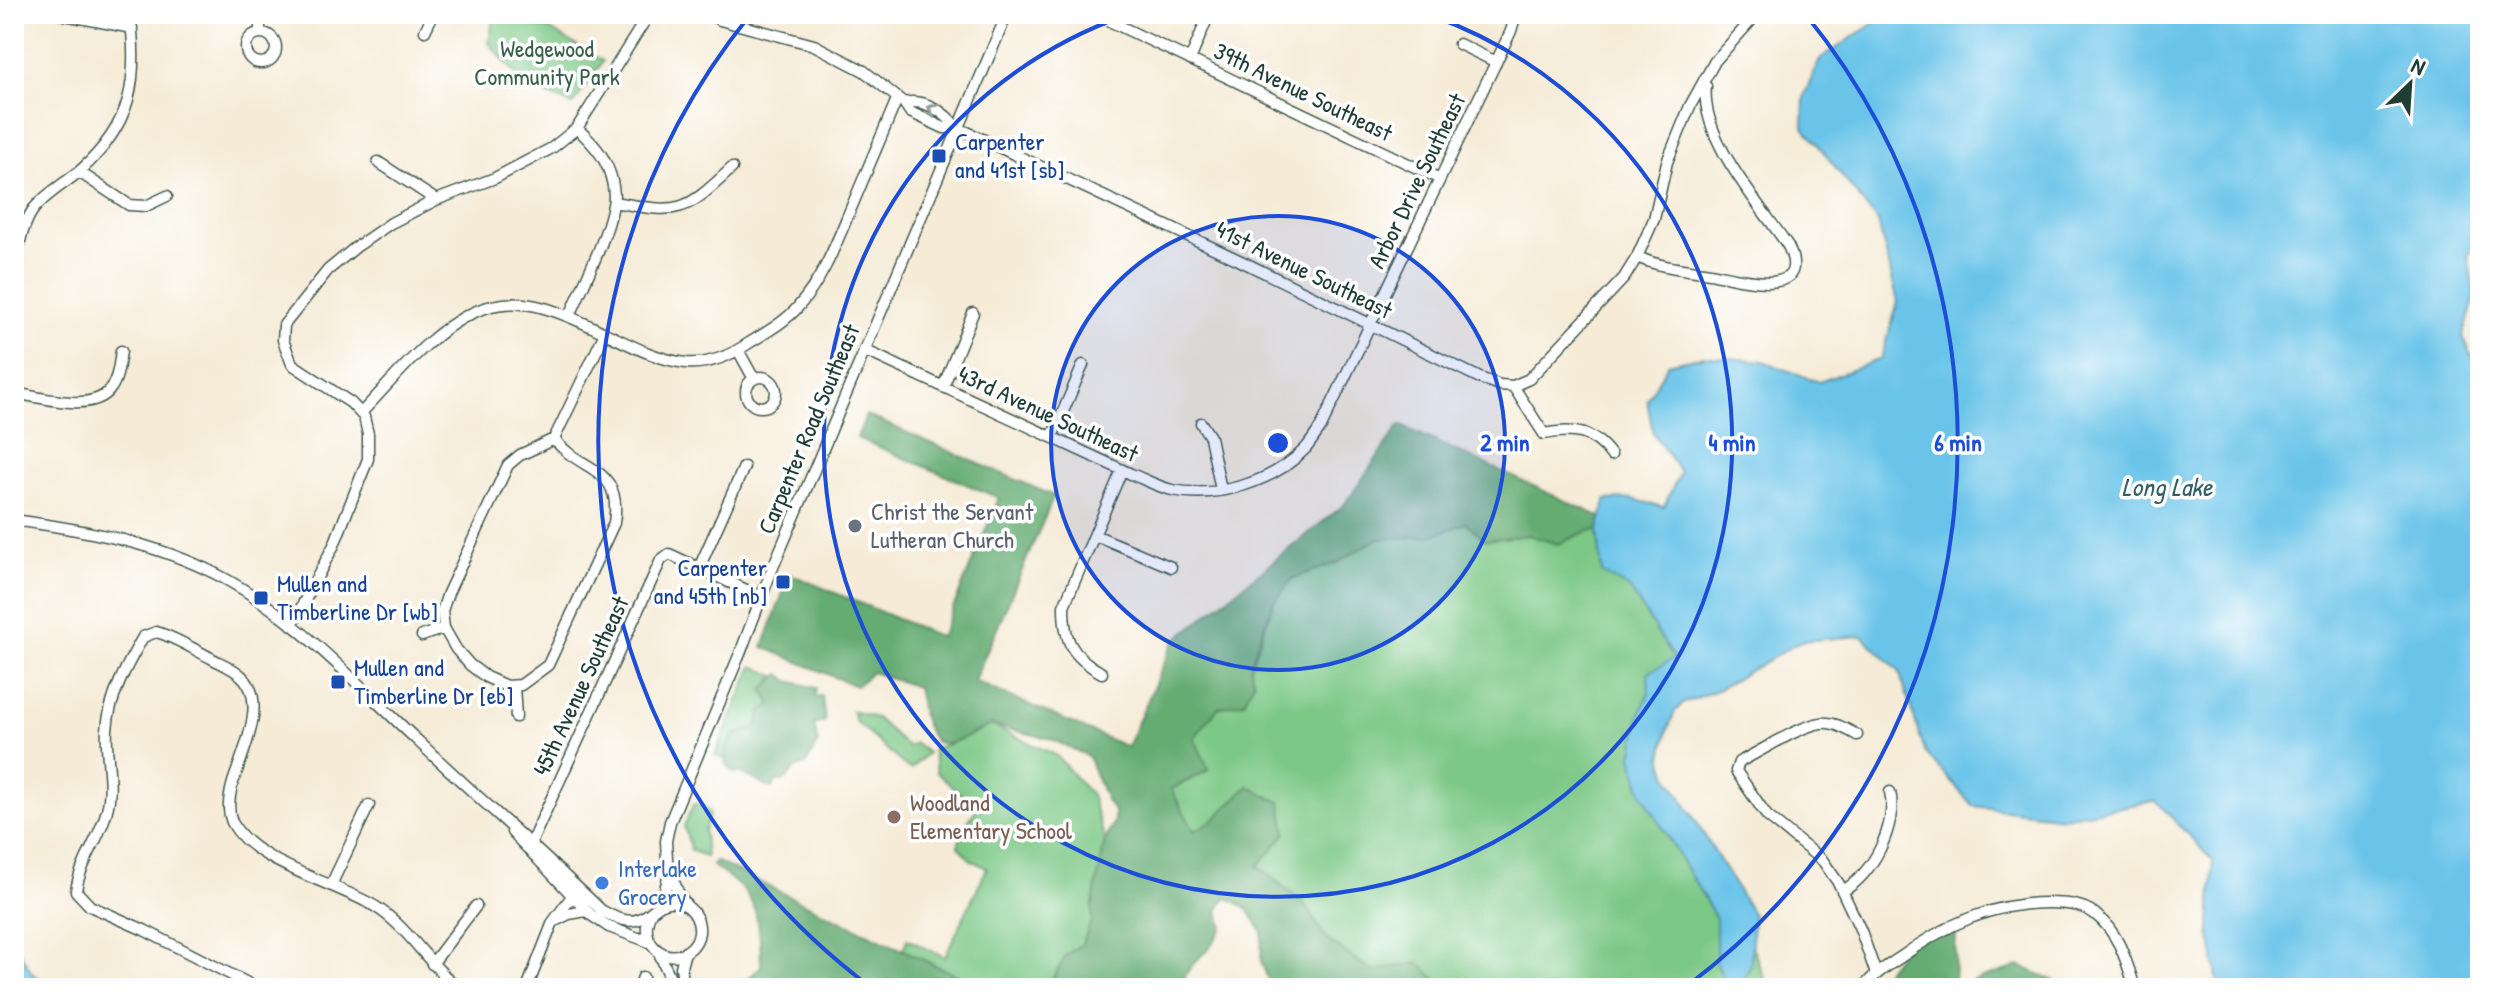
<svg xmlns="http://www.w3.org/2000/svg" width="2494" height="1002" viewBox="0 0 2494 1002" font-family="'Patrick Hand',sans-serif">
	<rect width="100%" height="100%" fill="#fff"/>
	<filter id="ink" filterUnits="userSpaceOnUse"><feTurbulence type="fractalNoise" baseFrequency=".0125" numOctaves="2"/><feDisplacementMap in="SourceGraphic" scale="16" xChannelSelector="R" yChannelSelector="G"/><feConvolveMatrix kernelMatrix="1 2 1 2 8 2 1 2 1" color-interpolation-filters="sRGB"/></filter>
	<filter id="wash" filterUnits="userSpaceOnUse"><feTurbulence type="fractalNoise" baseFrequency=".006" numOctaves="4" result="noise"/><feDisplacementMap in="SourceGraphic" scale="32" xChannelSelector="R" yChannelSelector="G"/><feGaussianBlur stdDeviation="1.8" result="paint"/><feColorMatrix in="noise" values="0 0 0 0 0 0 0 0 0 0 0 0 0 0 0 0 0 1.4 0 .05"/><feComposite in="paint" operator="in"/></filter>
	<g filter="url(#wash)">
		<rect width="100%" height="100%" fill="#f5ebd6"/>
		<!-- green -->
		<path fill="#7cc886" stroke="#4e825d" stroke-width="2" d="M493,18L547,28L603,61L573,105L526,86L489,43Z
			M1466,523L1486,539L1529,535L1558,544L1588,530H1598L1602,573L1630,589L1674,659L1648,673L1649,692L1639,718L1642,793L1716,918V962L1728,988H1429L1436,980L1419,963L1372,971L1327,940L1304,904L1258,866L1286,833L1248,787L1215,819L1193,832L1171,789L1208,770L1193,738L1250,668L1274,601L1293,578L1336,563L1377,539L1431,536Z
			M753,666L776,676L771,679L772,705L757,726L727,747L726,760L715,755Z
			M852,711L876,718L908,747L915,743L927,753L911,769L904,765L856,722Z
			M991,725L1056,755L1091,795L1105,841L1092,908V921L1082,944L1067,954L1055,975L1044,988H983L903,950L907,939L945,957L987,868L971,860L958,846L963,829L977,808L937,773L932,749L949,744Z
			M696,804L707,808L710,814L704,831L706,857L691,850L684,826L693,805Z
			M1751,944L1769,988H1735C1750,977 1751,961 1751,944Z"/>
		<!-- forest -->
		<path fill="#65ac73" stroke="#427454" stroke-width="2" d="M866,415L1054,496L974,681L1127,747L1174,641L1344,505L1400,425L1601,517L1598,530L1588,531L1558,544L1529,535L1486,540L1466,523L1431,536L1377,539L1336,563L1293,578L1274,601L1259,639L1250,667L1254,682L1244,702L1218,708L1194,738L1209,770L1171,789L1194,831L1215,819L1248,786L1281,803L1286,833L1258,866L1304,904L1327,940L1372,971L1419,963L1437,980L1429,988H1271L1261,961L1262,932L1247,908L1226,897L1218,911L1223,927C1219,933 1216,939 1212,944C1201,958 1183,969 1182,988H1044L1055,975L1067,954L1082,944L1092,921V908L1105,841L1114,821V811L1106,800L1088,756L1051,739L991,725L949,744L936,742C922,727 921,706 917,687L872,672L856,686L763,647L790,574L941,637L999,498L857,438Z
			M780,674L789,681L816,688L815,696H822L825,721L814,725L818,742L806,765L794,769L785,781H776L773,788C753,784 755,774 733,772L725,763L727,747L735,734L750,731L757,726L761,712L771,705L763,689Z
			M715,861L983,988H739L761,966C760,940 761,910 743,890C735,881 722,873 712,865Z
			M1956,930L1954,987L2020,966L2055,981L2048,988H1895L1882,976L1912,936Z"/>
		<!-- water -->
		<path fill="#6bc4e9" stroke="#45808e" stroke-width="2" d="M1888,14H2480V237L2468,255L2475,297L2463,337L2480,373V988H2221L2218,984L2210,933L2213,861L2156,801L2063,817L1973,806L1925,752L1899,671L1862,636L1801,641L1717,690L1684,703L1675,711L1667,732L1662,757L1667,774L1753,915L1751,963L1743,983L1735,988H1728L1716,962V918L1642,793L1632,757L1639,718L1649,692L1648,673L1674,658L1630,589L1602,573L1598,530L1606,500L1631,499L1664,507L1680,472L1653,433L1647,400L1668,364L1703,356L1763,361L1819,382L1881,359L1898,302L1878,222L1803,126L1804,96L1820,59Z
			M14,943L32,973L50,988H14Z"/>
	</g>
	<g filter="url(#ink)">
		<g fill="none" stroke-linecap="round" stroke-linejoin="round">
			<defs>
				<path id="minor" d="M60,14L132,28
					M260,14V33
					M708,14L720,20L814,45L864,71L904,103L910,112L944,128H957L967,132L1243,262L1482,379L1500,385L1513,386L1544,434C1572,428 1594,431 1611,455
					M1107,20L1440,179
					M425,31L433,14
					M246 48a15 15 0 1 1 30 0a15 15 0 1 1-30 0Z
					M1459,44L1496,62
					M1190,60L1209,14
					M904,103C924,98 945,112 957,128
					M378,162L436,200
					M79,172L129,205L146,206L167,196
					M614,202C680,214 683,214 732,168
					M1637,257C1662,268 1684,269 1710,273C1735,277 1814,302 1788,246C1759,203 1700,139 1706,86
					M14,268C18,249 22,226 33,210C45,194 66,183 81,170C132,124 139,80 130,14
					M570,316C584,282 606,241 613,205C616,192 611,173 605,162C599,149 587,138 577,128
					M738,350L754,379
					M864,350L1131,474C1144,479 1158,487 1172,490C1218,499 1274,482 1306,448C1311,442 1316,434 1321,427L1511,31L1516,14
					M746 392a15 15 0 1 1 30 0a15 15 0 1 1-30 0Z
					M1513,386L1529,379L1624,278L1637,257L1654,219L1667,162L1690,106L1715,61L1757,14
					M943,387L973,313
					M14,393C40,397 95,414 111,388C118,378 119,364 121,351
					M361,413C396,377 436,324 485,308C528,294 569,316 607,334C632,346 658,360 686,363C710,365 730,356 749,343C765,333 785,322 798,307C824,278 837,241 852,206C867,170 882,135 897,99
					M1201,423L1210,437L1221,490
					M1052,437L1083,365
					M554,439C581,473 623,465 614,523L548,665L521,685L506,686L486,677L470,665L456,649L444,628L442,611L448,593L508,465L520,455L554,439L605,333
					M14,520C85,530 154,542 218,575C295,615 355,683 418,741C478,798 541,852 601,910C611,916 624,923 636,920C649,918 655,904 668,902C693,898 710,930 691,948C667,970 634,940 652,911
					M1095,535L1171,567
					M699,568L744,467
					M292,625L334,545L368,459V434L364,417L351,403L292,364L283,340L284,325L328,270L356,247L391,223L436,200L495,178L552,148L577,128L649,14
					M422,636L444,628
					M1102,673C1071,656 1064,641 1064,606L1122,470
					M514,686L516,717
					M1857,735C1846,729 1833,721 1821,723C1799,726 1760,752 1739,762L1736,771L1767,816L1823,861L1839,884L1861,931L1876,974
					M512,832L591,915L609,927L649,942
					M531,843L661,560L669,554L761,597
					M671,874L678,892L686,905
					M331,885L369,805
					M1842,891C1872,877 1898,824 1890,792
					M662,903L668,877L666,841L670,822L741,651L771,572L1007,14
					M555,921L569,914L586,911
					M658,951L675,988
					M432,964L476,906
					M257,988L144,930L90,906L76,891C80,862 100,839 107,810C114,784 105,756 107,730C109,697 127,665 143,637L156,632C175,637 193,649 211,658C220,663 230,667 238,673C272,698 241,754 232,786C229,798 227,810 232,822C252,863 337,883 376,907C409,928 428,964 458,988
					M527,988L553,922L572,896L579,897
					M639,988L643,977
					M684,988L681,967L685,952
					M1863,988C1873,975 1887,966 1901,957C1945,925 1992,903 2048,903C2064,903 2082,904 2095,914C2119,933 2126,960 2135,988"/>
			</defs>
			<!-- minor casing -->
			<use href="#minor" stroke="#3f574c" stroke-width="13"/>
			<!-- minor -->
			<use href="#minor" stroke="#fff" stroke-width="10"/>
		</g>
		<!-- one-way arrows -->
		<defs><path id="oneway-chevron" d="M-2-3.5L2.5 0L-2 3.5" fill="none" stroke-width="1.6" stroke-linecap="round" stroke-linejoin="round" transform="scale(2)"/></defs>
		<use stroke="#8f9e9a" href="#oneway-chevron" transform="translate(933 109) rotate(-155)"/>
	</g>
	<!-- distance rings -->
	<circle cx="1278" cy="443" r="227" fill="#1d4ed8" fill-opacity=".12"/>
	<g fill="none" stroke="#1d4ed8" stroke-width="4">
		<circle cx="1278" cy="443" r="227"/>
		<path d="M1430 15A454 454 0 1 1 1126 15"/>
		<path d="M869 986A680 680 0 0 1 750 15M1806 15A680 680 0 0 1 1687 986"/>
	</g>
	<!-- markers -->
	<g fill="#1a4fb4" stroke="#fff" stroke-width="3">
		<rect x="931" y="148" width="16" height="16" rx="4"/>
		<rect x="775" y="574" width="16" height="16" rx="4"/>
		<rect x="253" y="590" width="16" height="16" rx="4"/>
		<rect x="330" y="674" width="16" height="16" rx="4"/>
	</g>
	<circle fill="#6b7280" stroke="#fff" stroke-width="3" cx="855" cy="526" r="8"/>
	<circle fill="#8d6e63" stroke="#fff" stroke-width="3" cx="894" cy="817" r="8"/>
	<circle fill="#3f7fe0" stroke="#fff" stroke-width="3" cx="602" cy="883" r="8"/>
	<g text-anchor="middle" stroke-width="7" stroke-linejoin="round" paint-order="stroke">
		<!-- park labels -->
		<g font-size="24" fill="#366048" stroke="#fff">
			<text x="547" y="57">Wedgewood<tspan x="547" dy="28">Community Park</tspan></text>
		</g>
		<!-- street labels -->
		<g font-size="24" fill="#1f3d34" stroke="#fff">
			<text transform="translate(1303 92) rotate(26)" y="8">39th Avenue Southeast</text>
			<text transform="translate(1417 181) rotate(-64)" y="8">Arbor Drive Southeast</text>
			<text transform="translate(1304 270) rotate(26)" y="8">41st Avenue Southeast</text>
			<text transform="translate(1048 414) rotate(25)" y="8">43rd Avenue Southeast</text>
			<text transform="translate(809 429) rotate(-67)" y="8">Carpenter Road Southeast</text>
			<text transform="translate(581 686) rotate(-65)" y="8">45th Avenue Southeast</text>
		</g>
		<!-- transit labels -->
		<g font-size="24" fill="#164399" stroke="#fff" text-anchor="start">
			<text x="955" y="150">Carpenter<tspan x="955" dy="28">and 41st [sb]</tspan></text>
			<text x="767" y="576" text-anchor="end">Carpenter<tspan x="767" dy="28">and 45th [nb]</tspan></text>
			<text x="277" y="592">Mullen and<tspan x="277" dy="28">Timberline Dr [wb]</tspan></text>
			<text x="354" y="676">Mullen and<tspan x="354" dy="28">Timberline Dr [eb]</tspan></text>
		</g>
		<!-- worship labels -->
		<g font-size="24" fill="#5b616d" stroke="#fff" text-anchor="start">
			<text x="871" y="520">Christ the Servant<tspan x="871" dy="28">Lutheran Church</tspan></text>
		</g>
		<!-- education labels -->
		<g font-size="24" fill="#785e54" stroke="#fff" text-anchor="start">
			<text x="910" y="811">Woodland<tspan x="910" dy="28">Elementary School</tspan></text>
		</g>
		<!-- shop labels -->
		<g font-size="24" fill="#366cbe" stroke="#fff" text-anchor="start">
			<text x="618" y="877">Interlake<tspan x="618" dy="28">Grocery</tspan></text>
		</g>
		<!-- water labels -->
		<g font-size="26" font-style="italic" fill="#325f61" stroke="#fff">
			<text x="2167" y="496">Long Lake</text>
		</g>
	</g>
	<circle cx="1278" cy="443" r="12" fill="#1d4ed8" stroke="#fff" stroke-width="4"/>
	<g font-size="24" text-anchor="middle" font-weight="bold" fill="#1d4ed8" stroke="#fff" stroke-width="7" stroke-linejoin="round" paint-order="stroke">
		<text x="1505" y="451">2 min</text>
		<text x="1732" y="451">4 min</text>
		<text x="1958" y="451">6 min</text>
	</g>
	<!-- margin -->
	<rect width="2494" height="1002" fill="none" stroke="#fff" stroke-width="48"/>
	<!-- north arrow -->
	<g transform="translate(2410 84) rotate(25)" stroke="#ffffff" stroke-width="6" paint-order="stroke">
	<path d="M0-6L14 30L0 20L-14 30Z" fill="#1f3d34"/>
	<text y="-12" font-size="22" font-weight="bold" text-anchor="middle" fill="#1f3d34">N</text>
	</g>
</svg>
